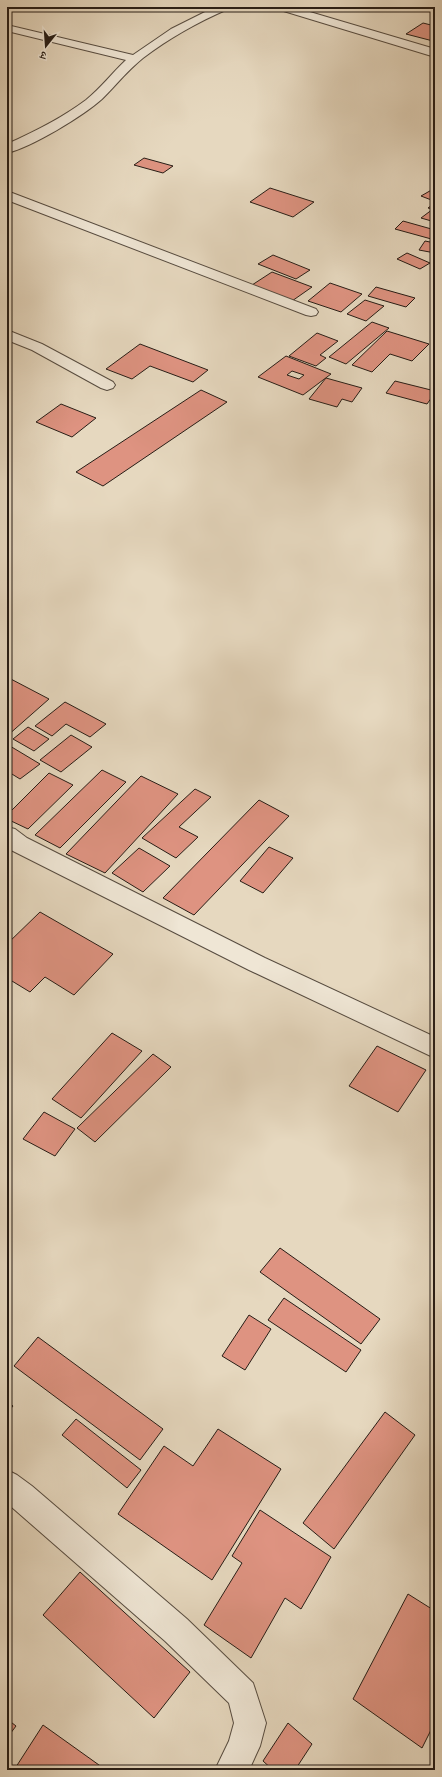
<svg xmlns="http://www.w3.org/2000/svg" width="442" height="1777" viewBox="0 0 442 1777" font-family="Alegreya,'Noto Serif Devanagari',serif">
	<rect width="100%" height="100%" fill="#e6d8bf"/>
	<filter id="stains"><feTurbulence type="fractalNoise" baseFrequency=".005" numOctaves="4"/><feColorMatrix values="0 0 0 0 .2 0 0 0 0 .09 0 0 0 0 .02 0 0 0 .5 -.17"/></filter>
	<radialGradient id="worn" r=".72"><stop offset=".6" stop-color="#630" stop-opacity="0"/><stop offset="1" stop-color="#630" stop-opacity=".3"/></radialGradient>
	<!-- building -->
	<path fill="#de9381" stroke="#271d16" fill-rule="evenodd" d="M423,23L435,26V39L433,41L406,34Z
		M144,158L173,166L163,173L134,165Z
		M270,188L314,202L293,217L250,202Z
		M435,188L434,201L421,196Z
		M435,203V222L421,218L433,209L428,208Z
		M403,221L435,230V240L395,229Z
		M425,241L435,243V253L419,250Z
		M407,253L430,263L420,269L397,259Z
		M273,255L310,270L296,279L258,264Z
		M272,272L312,287L292,301L252,285Z
		M330,283L362,294L341,312L308,301Z
		M376,287L415,298L406,307L368,296Z
		M365,300L384,306L366,321L347,314Z
		M372,322L389,328L346,364L329,357Z
		M387,331L429,344L412,361L390,354L372,372L352,365Z
		M317,333L338,341L320,355L326,358L316,366L289,356Z
		M140,344L208,370L193,382L150,366L132,379L106,369Z
		M286,356L331,374L303,395L258,377ZM292,371L304,375L299,379L287,375Z
		M326,378L362,388L352,402L342,399L337,407L309,399Z
		M395,381L435,391V393L427,404L386,393Z
		M201,390L227,402L103,486L76,472Z
		M61,404L96,418L72,437L36,422Z
		M7,677L49,699L7,736Z
		M65,702L106,724L90,737L66,724L52,736L35,726Z
		M28,727L49,739L34,751L13,739Z
		M71,735L92,747L61,772L40,760Z
		M10,746L40,764L20,779L7,771V748Z
		M102,770L126,782L60,848L35,835Z
		M49,773L73,785L28,829L7,819V815Z
		M141,776L178,794L105,873L66,854Z
		M195,789L211,797L179,827L198,837L176,858L142,838Z
		M259,800L289,816L194,915L163,898Z
		M269,847L293,858L263,893L240,881Z
		M139,848L170,866L143,892L112,873Z
		M40,912L113,954L74,995L45,977L30,992L7,978V944Z
		M112,1033L142,1051L81,1118L52,1099Z
		M377,1046L426,1070L398,1112L349,1086Z
		M153,1054L171,1067L95,1142L77,1128Z
		M44,1112L75,1129L55,1156L23,1139Z
		M280,1248L380,1319L361,1344L260,1272Z
		M284,1298L361,1350L346,1372L268,1320Z
		M249,1315L271,1329L245,1370L222,1356Z
		M38,1337L163,1429L140,1460L14,1366Z
		M7,1401L13,1406L7,1413Z
		M385,1412L415,1435L334,1549L303,1523Z
		M76,1419L141,1470L127,1488L62,1435Z
		M218,1429L281,1469L212,1580L118,1514L164,1446L193,1466Z
		M260,1510L331,1557L301,1609L285,1598L251,1658L204,1625L242,1563L232,1556Z
		M80,1572L190,1672L154,1718L43,1615Z
		M408,1594L435,1611V1722L422,1748L353,1699Z
		M7,1719L16,1726L7,1738Z
		M288,1723L312,1744L295,1770H273L263,1761Z
		M43,1725L106,1770H14Z"/>
	<g fill="none" stroke-linecap="round" stroke-linejoin="round">
		<defs>
			<path id="service" d="M7,330L42,344L113,382L115,385L113,388L107,390L101,388L32,350L7,340Z"/>
			<path id="minor" d="M215,7H230L228,9C198,22 169,38 143,58C128,70 116,85 102,99C83,116 32,147 7,153V144C34,132 62,118 86,100C101,88 112,73 126,60L7,31V25L133,55L171,29Z
				M275,7H293L435,49V57L277,9Z
				M7,191L316,309L318,312L316,315L311,316L306,315L7,200Z
				M7,827L15,829L27,838L265,958L435,1037V1058L249,970L11,850L7,846Z
				M7,1470L17,1475L32,1486L187,1619L253,1683L266,1723L260,1746L249,1770H215L229,1741L234,1723L229,1703L165,1641L7,1503Z"/>
		</defs>
		<!-- service casing -->
		<use href="#service" stroke="#574c40" stroke-width="2"/>
		<!-- minor casing -->
		<use href="#minor" stroke="#574c40" stroke-width="2"/>
		<!-- service -->
		<use href="#service" fill="#efe6d5" fill-rule="evenodd"/>
		<!-- minor -->
		<use href="#minor" fill="#efe6d5" fill-rule="evenodd"/>
	</g>
	<!-- margin -->
	<rect width="442" height="1777" fill="none" stroke="#e6d8bf" stroke-width="24"/>
	<rect x="8" y="8" width="426" height="1761" fill="none" stroke="#271d16" stroke-width="2"/>
	<rect x="12" y="12" width="418" height="1753" fill="none" stroke="#271d16"/>
	<!-- north arrow -->
	<g transform="translate(46 46) rotate(197)" stroke="#efe6d5" stroke-width="3" paint-order="stroke">
	<path d="M0-3L7 15L0 10L-7 15Z" fill="#271d16"/>
	<text y="-6" font-size="11" font-weight="bold" text-anchor="middle" fill="#271d16">उ</text>
	</g>
	<rect width="100%" height="100%" filter="url(#stains)"/>
	<rect width="100%" height="100%" fill="url(#worn)"/>
</svg>
